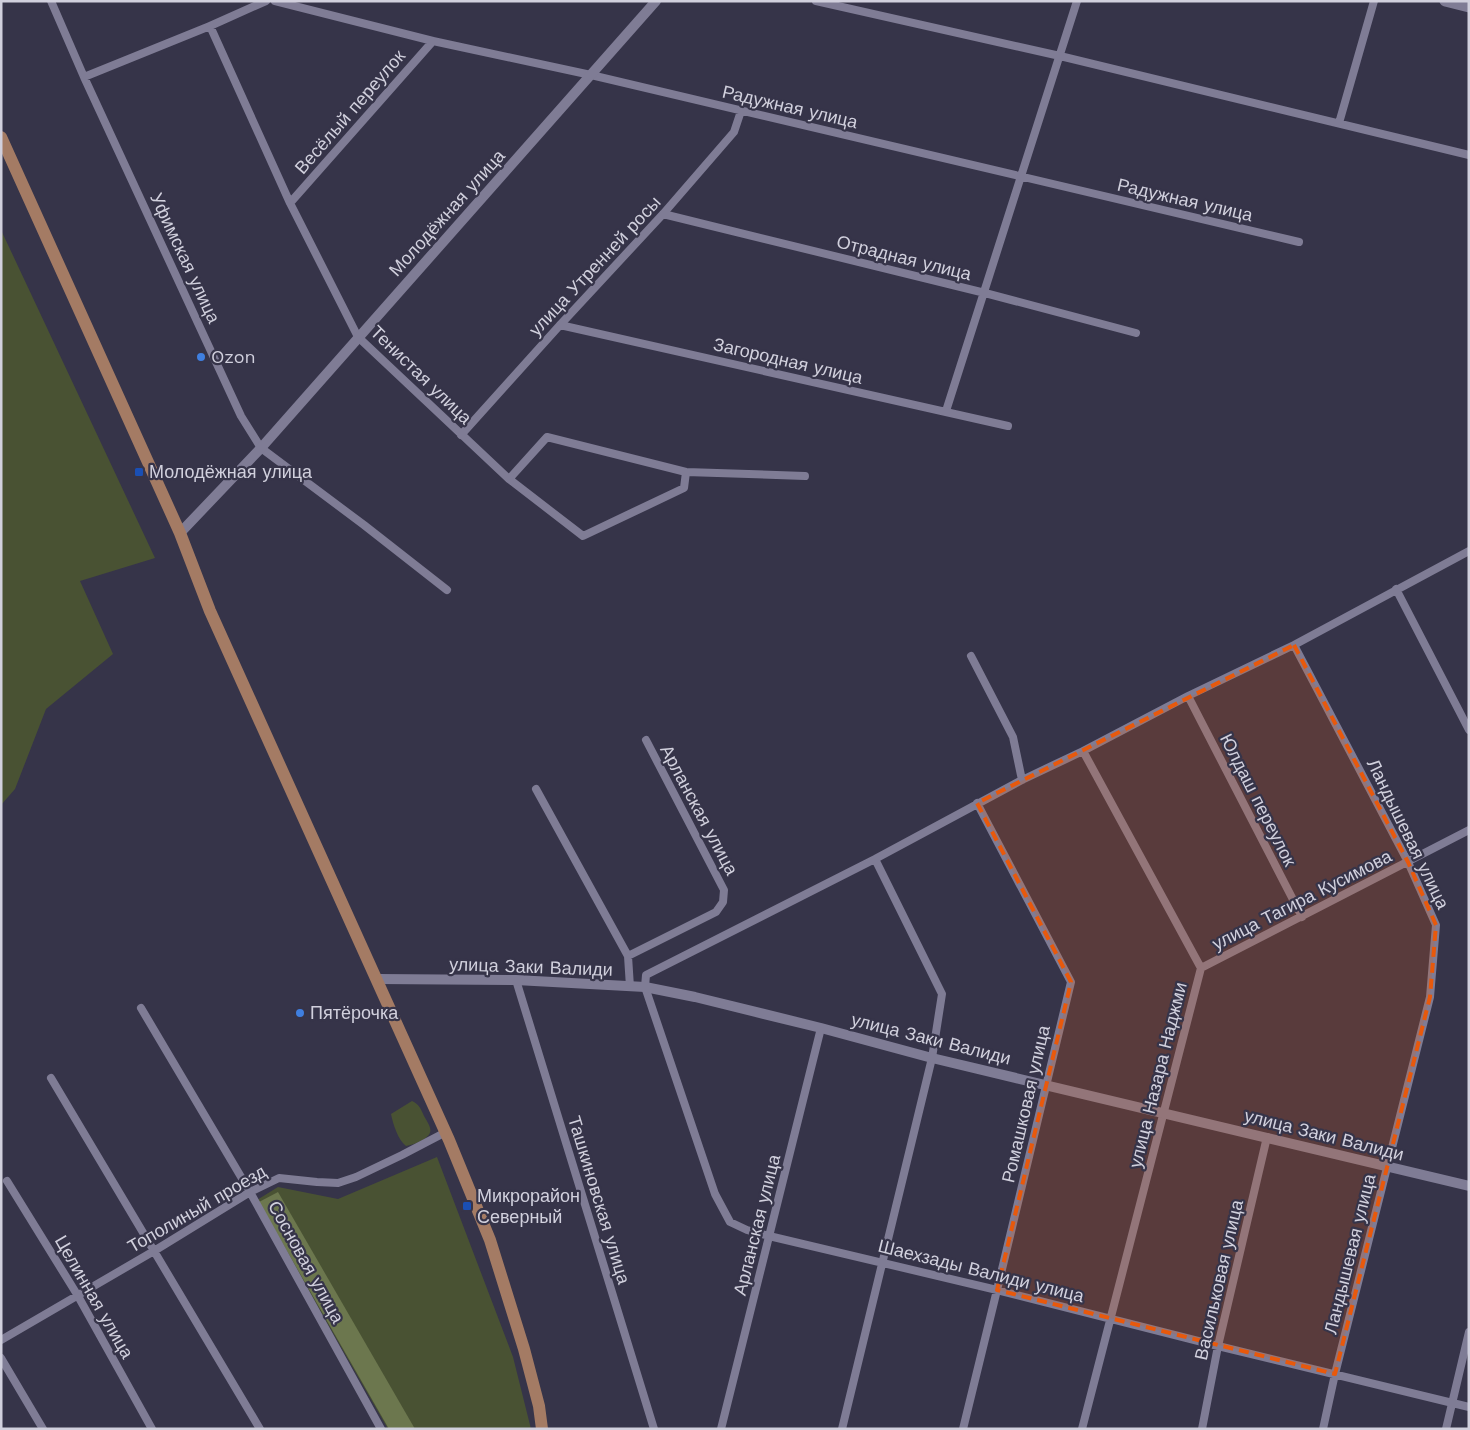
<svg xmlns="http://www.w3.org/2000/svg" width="1470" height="1430" viewBox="0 0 1470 1430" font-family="'Work Sans',sans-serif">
	<rect width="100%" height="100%" fill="#363449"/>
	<!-- green -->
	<path fill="#495233" d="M1,230L155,558L80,581L113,654L46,709L15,789L1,805Z
		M412,1101C419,1104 421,1109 424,1116C431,1128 435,1133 421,1141C416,1143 412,1145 406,1146C398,1140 393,1124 391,1114Z
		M437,1157L513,1357L531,1429H388L257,1200L278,1187L338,1199Z"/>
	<!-- forest -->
	<path fill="#6c774e" d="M278,1192L415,1429H389L259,1202Z"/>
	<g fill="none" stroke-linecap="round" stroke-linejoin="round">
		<!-- minor -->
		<path stroke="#7f7c95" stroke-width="8" d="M51,1L84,77L241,416L261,448L364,525L447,590
			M275,1L433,41L591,75L1299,242
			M816,1L1060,56L1469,155
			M210,26L290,203L358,337L509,479L583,536L684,488L686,472
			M84,77L210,26L266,1
			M1339,123L1374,1
			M290,203L433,41
			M663,214L985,293L1136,333
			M560,325L1008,426
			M946,411L1077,1
			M461,435L560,325L663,214L734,132L741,111
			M509,479L547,437L686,472L805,476
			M1469,551L1294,645L1188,696L1083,751L1022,780L875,859L646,975L645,987L715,1194L730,1222L747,1230L769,1236L997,1290L1218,1346L1469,1407
			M1396,589L1469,730
			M1294,645L1408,862L1436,925L1430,997L1335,1374L1323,1429
			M971,656L1013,737L1022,780
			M1188,696L1302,917
			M536,789L628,956L630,987
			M628,956L716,912L723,902L724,890L646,740
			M1201,968L1469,830
			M516,980L654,1429
			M141,1008L250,1192L381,1429
			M51,1078L260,1429
			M7,1181L78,1296L152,1429
			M1,1340L154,1251L250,1192L279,1178L317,1182L338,1183L356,1177L402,1155L446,1132
			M1,1358L43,1429
			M721,1429L821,1028
			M842,1429L932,1058L942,994L875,859
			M963,1429L997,1290L1071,982L977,803
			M1082,1429L1201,968L1083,751
			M1202,1429L1218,1346L1267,1137
			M1446,1429L1469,1332"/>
		<!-- tertiary -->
		<path stroke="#7f7c95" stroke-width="10" d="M180,533L261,448L656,1
			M378,979L516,980L645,987L695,997L821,1028L932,1058L1469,1186"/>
		<!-- secondary -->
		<path stroke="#7f7c95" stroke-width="11" d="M1445,1L1469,7"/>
		<!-- primary -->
		<path stroke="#a47b64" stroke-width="12" d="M1,137L180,533L210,611L449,1140L490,1240L524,1349L539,1406L542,1429"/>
	</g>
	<!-- marked area -->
	<path fill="#e8590c" fill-opacity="0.2" stroke="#e8590c" stroke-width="4" stroke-dasharray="10 6" stroke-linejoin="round" d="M1294,645L1408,862L1436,925L1430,997L1335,1374L997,1290L1071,982L977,803Z"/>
	<!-- markers -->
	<g fill="#3f7fe0" stroke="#363449" stroke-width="2">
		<circle cx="201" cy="357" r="5"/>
		<circle cx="300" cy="1013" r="5"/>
	</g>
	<g fill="#1a4fb4" stroke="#363449" stroke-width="2">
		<rect x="134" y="467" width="10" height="10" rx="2.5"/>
		<rect x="462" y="1201" width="10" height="10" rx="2.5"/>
	</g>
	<g text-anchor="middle" stroke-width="4.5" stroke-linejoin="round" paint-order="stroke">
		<!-- street labels -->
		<g font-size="18" fill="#d1d0dd" stroke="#363449">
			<text transform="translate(790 107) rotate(13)" y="6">Радужная улица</text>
			<text transform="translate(350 112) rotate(-49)" y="6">Весёлый переулок</text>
			<text transform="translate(1185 200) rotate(13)" y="6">Радужная улица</text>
			<text transform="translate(447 213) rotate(-48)" y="6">Молодёжная улица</text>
			<text transform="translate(185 258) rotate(65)" y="6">Уфимская улица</text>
			<text transform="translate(904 258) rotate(14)" y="6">Отрадная улица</text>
			<text transform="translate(595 266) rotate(-47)" y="6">улица Утренней росы</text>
			<text transform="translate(788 361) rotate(13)" y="6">Загородная улица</text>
			<text transform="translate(421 375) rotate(44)" y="6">Тенистая улица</text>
			<text transform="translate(1258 800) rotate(63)" y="6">Юлдаш переулок</text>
			<text transform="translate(699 810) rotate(62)" y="6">Арланская улица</text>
			<text transform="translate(1408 834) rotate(64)" y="6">Ландышевая улица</text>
			<text transform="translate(1302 900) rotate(-27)" y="6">улица Тагира Кусимова</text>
			<text transform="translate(531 967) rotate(2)" y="6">улица Заки Валиди</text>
			<text transform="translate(931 1039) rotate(14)" y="6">улица Заки Валиди</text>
			<text transform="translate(1158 1075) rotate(-76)" y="6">улица Назара Наджми</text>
			<text transform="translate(1026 1104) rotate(-77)" y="6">Ромашковая улица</text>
			<text transform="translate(1324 1135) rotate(14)" y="6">улица Заки Валиди</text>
			<text transform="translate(599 1200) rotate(73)" y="6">Ташкиновская улица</text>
			<text transform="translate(197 1209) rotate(-30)" y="6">Тополиный проезд</text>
			<text transform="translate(757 1225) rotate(-76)" y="6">Арланская улица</text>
			<text transform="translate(1350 1254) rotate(-76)" y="6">Ландышевая улица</text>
			<text transform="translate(306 1262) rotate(61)" y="6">Сосновая улица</text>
			<text transform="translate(981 1271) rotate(14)" y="6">Шаехзады Валиди улица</text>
			<text transform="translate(1219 1280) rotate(-77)" y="6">Васильковая улица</text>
			<text transform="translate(94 1297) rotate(60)" y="6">Целинная улица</text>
		</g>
		<!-- poi labels -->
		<g font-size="18" fill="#d1d0dd" stroke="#363449" text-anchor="start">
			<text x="211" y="363">Ozon</text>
			<text x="149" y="478">Молодёжная улица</text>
			<text x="310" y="1019">Пятёрочка</text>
			<text x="477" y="1202">Микрорайон<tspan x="477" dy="21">Северный</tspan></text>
		</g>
	</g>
	<!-- border -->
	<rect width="1470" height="1430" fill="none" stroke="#d1d0dd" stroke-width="5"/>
</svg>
